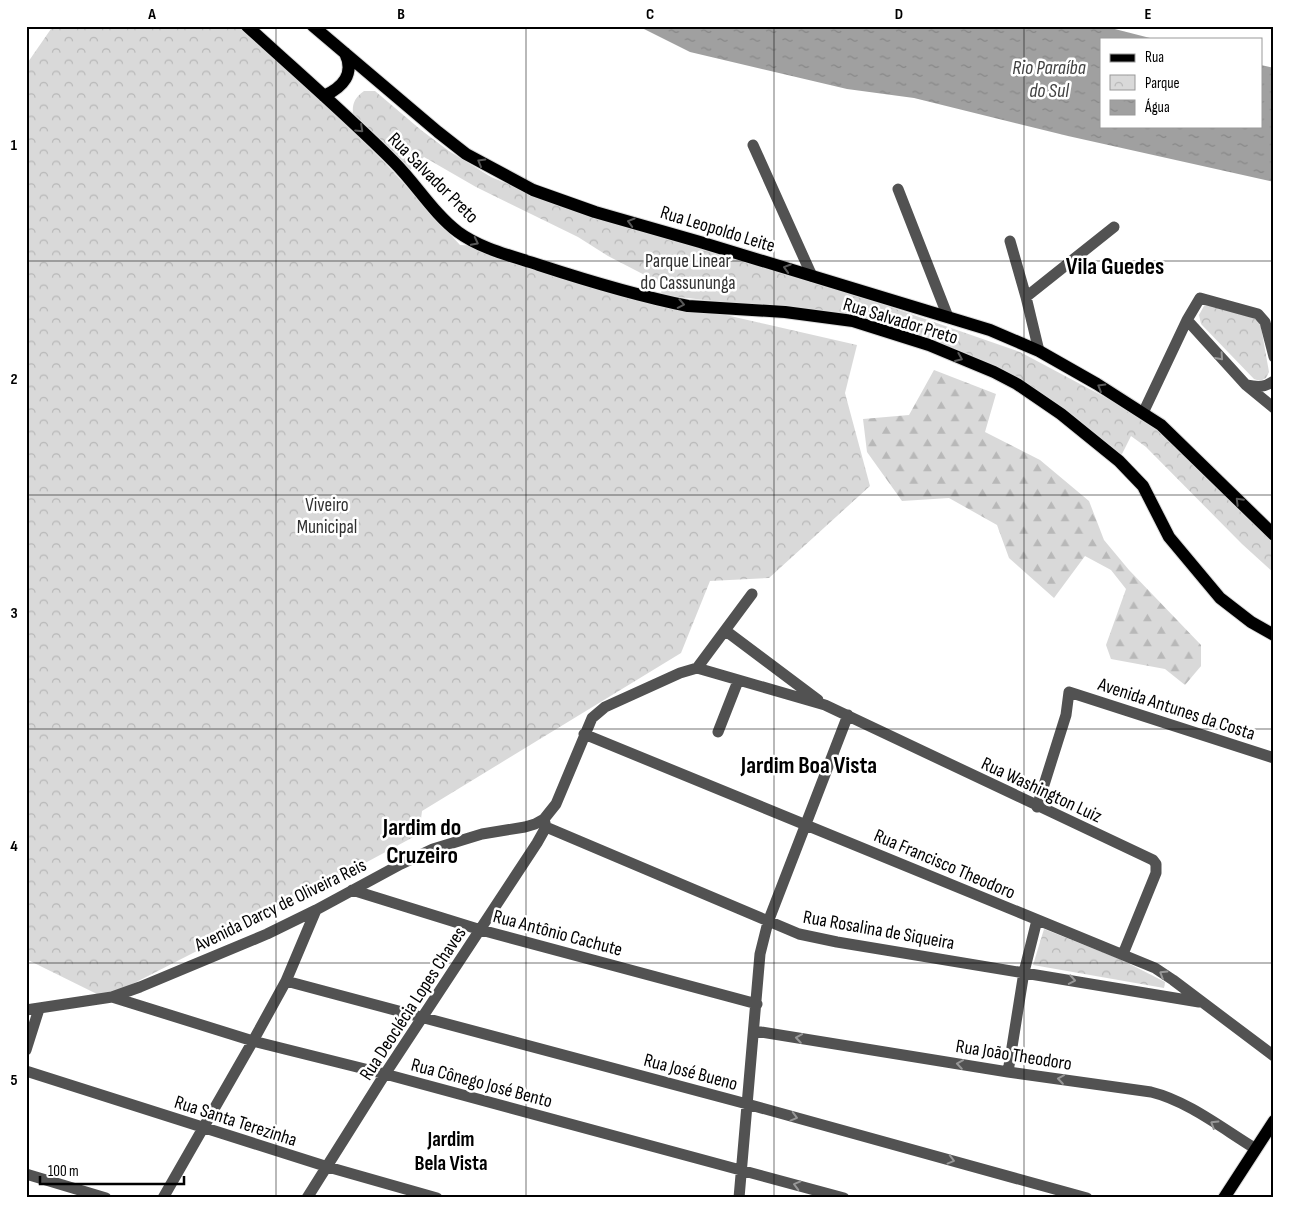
<svg xmlns="http://www.w3.org/2000/svg" width="1300" height="1224" viewBox="0 0 1300 1224" font-family="'Sofia Sans Condensed',sans-serif">
	<defs>
		<pattern id="forest-firs" width="22" height="20" patternUnits="userSpaceOnUse" patternTransform="scale(1.25)"><rect width="22" height="20" fill="#d9d9d9"/><path d="M5 1l3.5 6h-7zM16 11l3.5 6h-7z" fill="#b8b8b8"/></pattern>
		<pattern id="park-crowns" width="20" height="18" patternUnits="userSpaceOnUse" patternTransform="scale(1.25)"><rect width="20" height="18" fill="#d9d9d9"/><path d="M2 6a3 3 0 1 1 6 0M12 15a3 3 0 1 1 6 0" fill="none" stroke="#b8b8b8"/></pattern>
		<pattern id="water-ripples" width="26" height="14" patternUnits="userSpaceOnUse" patternTransform="scale(1.25)"><rect width="26" height="14" fill="#a0a0a0"/><path d="M2 4q2-2 4 0t4 0M15 11q2-2 4 0t4 0" fill="none" stroke="#888"/></pattern>
	</defs>
	<rect width="100%" height="100%" fill="#fff"/>
	<!-- forest -->
	<path fill="url(#forest-firs)" d="M934,370L996,394L985,432L1040,460L1089,501L1104,540L1129,570L1201,645V666L1185,685L1165,669L1111,659L1106,645L1126,589L1111,570L1085,556L1054,598L1009,558L997,525L949,498L902,501L867,452L863,419L909,415Z"/>
	<!-- park -->
	<path fill="url(#park-crowns)" d="M53,26H247L385,163L460,245L483,246L652,298L857,345L845,393L870,486L769,578L710,581L681,653L422,811L419,834L287,905L105,998L26,959V65Z
		M364,91H375L421,130L449,151L491,177L557,204L879,303L1020,352L1161,427L1274,540V573L1242,544L1146,447L1131,436L1121,456L1073,415L1045,400L1018,382L838,315L661,295L662,284L608,256L578,237L476,187L424,157L410,170L353,116C352,104 354,98 364,91Z
		M1205,304L1251,317L1258,321L1261,327L1269,372L1266,378L1260,381L1254,379L1201,324L1199,315Z
		M1044,929L1122,960L1165,982L1164,988L1033,965Z"/>
	<!-- water -->
	<path fill="url(#water-ripples)" d="M638,26H1103L1154,39H1101V126H1261V65L1274,68V182L1068,136L914,98L847,89L690,52Z"/>
	<g fill="none" stroke-linecap="round" stroke-linejoin="round">
		<defs>
			<path id="major" d="M247,26C296,71 347,115 394,162C416,184 434,214 458,232C481,249 512,256 539,265C588,281 638,296 688,306L785,312L853,321L929,345L994,372L1017,384L1061,414L1119,461L1143,486L1169,537L1220,598L1251,622L1274,635
				M313,26L438,132L466,154L533,190L595,212L700,242L990,330L1039,351L1097,384L1161,425L1274,535
				M324,96C343,87 355,74 345,53
				M1224,1198L1274,1121"/>
		</defs>
		<!-- major casing -->
		<use href="#major" stroke="#dbdbdb" stroke-width="14"/>
		<!-- minor -->
		<path stroke="#525252" stroke-width="11" d="M753,145L812,276
			M898,189L948,317
			M1010,241L1026,297L1039,351
			M1026,297L1114,227
			M1187,320L1246,385L1274,408
			M1246,385C1257,387 1264,388 1274,381
			M1143,413L1187,320L1200,298L1258,314L1265,322L1274,357
			M726,631L818,700
			M697,668L825,705L1153,860L1156,864V873L1123,954
			M718,732L738,681
			M584,734L1155,968L1173,980L1274,1056
			M1037,807L1066,715L1069,692L1274,758
			M544,819L546,827L799,934L837,942L1199,1002
			M352,890L481,930L757,1004
			M286,981L747,1104L1087,1198
			M112,997L253,1041L385,1074L844,1198
			M26,1010L112,997L140,987L267,934L316,910L401,864L433,849L482,834L525,827L535,824L544,819L556,804L592,718L605,707L680,673L697,668L752,594
			M755,1031L1008,1072L1151,1092C1188,1101 1223,1129 1256,1149
			M26,1050L39,1009
			M26,1071L328,1167L437,1198
			M1008,1072L1024,972L1037,920
			M26,1174L106,1198
			M163,1198L253,1041L286,981L316,910
			M307,1198L385,1074L537,843L546,827
			M739,1198L760,954L768,922L848,715"/>
		<!-- major -->
		<use href="#major" stroke="#000" stroke-width="12"/>
	</g>
	<!-- one-way arrows -->
	<defs><path id="oneway-chevron" d="M-2-3.5L2.5 0L-2 3.5" fill="none" stroke-width="1.6" stroke-linecap="round" stroke-linejoin="round" transform="scale(1.25)"/></defs>
	<g stroke="#595959">
		<use href="#oneway-chevron" transform="translate(360 129) rotate(43)"/>
		<use href="#oneway-chevron" transform="translate(481 162) rotate(-150)"/>
		<use href="#oneway-chevron" transform="translate(631 222) rotate(-164)"/>
		<use href="#oneway-chevron" transform="translate(475 242) rotate(27)"/>
		<use href="#oneway-chevron" transform="translate(787 268) rotate(-163)"/>
		<use href="#oneway-chevron" transform="translate(681 304) rotate(11)"/>
		<use href="#oneway-chevron" transform="translate(959 358) rotate(23)"/>
		<use href="#oneway-chevron" transform="translate(1101 387) rotate(-149)"/>
		<use href="#oneway-chevron" transform="translate(1239 501) rotate(-135)"/>
	</g>
	<g stroke="#979797">
		<use href="#oneway-chevron" transform="translate(1220 357) rotate(48)"/>
		<use href="#oneway-chevron" transform="translate(1163 974) rotate(-148)"/>
		<use href="#oneway-chevron" transform="translate(1072 980) rotate(10)"/>
		<use href="#oneway-chevron" transform="translate(799 1038) rotate(-171)"/>
		<use href="#oneway-chevron" transform="translate(960 1064) rotate(-171)"/>
		<use href="#oneway-chevron" transform="translate(1061 1079) rotate(-172)"/>
		<use href="#oneway-chevron" transform="translate(794 1117) rotate(15)"/>
		<use href="#oneway-chevron" transform="translate(1214 1124) rotate(-148)"/>
		<use href="#oneway-chevron" transform="translate(951 1160) rotate(15)"/>
		<use href="#oneway-chevron" transform="translate(797 1185) rotate(-165)"/>
	</g>
	<!-- grid -->
	<path fill="none" stroke="#000" stroke-width="1" stroke-opacity="0.55" d="M276,26V1198M526,26V1198M774,26V1198M1024,26V1198M26,261H1274M26,495H1274M26,729H1274M26,963H1274"/>
	<g text-anchor="middle" stroke-width="5" stroke-linejoin="round" paint-order="stroke">
		<!-- street labels -->
		<g font-size="19" fill="#000" stroke="#fff">
			<text transform="translate(434 177) rotate(45)" y="7">Rua Salvador Preto</text>
			<text transform="translate(718 228) rotate(17)" y="7">Rua Leopoldo Leite</text>
			<text transform="translate(901 320) rotate(17)" y="7">Rua Salvador Preto</text>
			<text transform="translate(1177 708) rotate(18)" y="7">Avenida Antunes da Costa</text>
			<text transform="translate(1042 789) rotate(25)" y="7">Rua Washington Luiz</text>
			<text transform="translate(945 863) rotate(23)" y="7">Rua Francisco Theodoro</text>
			<text transform="translate(280 904) rotate(-26)" y="7">Avenida Darcy de Oliveira Reis</text>
			<text transform="translate(879 929) rotate(10)" y="7">Rua Rosalina de Siqueira</text>
			<text transform="translate(558 932) rotate(15)" y="7">Rua Antônio Cachute</text>
			<text transform="translate(412 1003) rotate(-57)" y="7">Rua Deoclécia Lopes Chaves</text>
			<text transform="translate(1014 1054) rotate(9)" y="7">Rua João Theodoro</text>
			<text transform="translate(691 1071) rotate(15)" y="7">Rua José Bueno</text>
			<text transform="translate(482 1082) rotate(15)" y="7">Rua Cônego José Bento</text>
			<text transform="translate(236 1120) rotate(18)" y="7">Rua Santa Terezinha</text>
		</g>
		<!-- park labels -->
		<g font-size="19" fill="#303030" stroke="#fff">
			<text x="688" y="267">Parque Linear<tspan x="688" dy="22">do Cassununga</tspan></text>
			<text x="327" y="511">Viveiro<tspan x="327" dy="22">Municipal</tspan></text>
		</g>
		<!-- water labels -->
		<g font-size="20" font-style="italic" fill="#414141" stroke="#fff">
			<text x="1049" y="74">Rio Paraíba<tspan x="1049" dy="23">do Sul</tspan></text>
		</g>
		<!-- quarter labels -->
		<g font-size="21" font-weight="bold" fill="#000" stroke="#fff">
			<text x="451" y="1146">Jardim<tspan x="451" dy="24">Bela Vista</tspan></text>
		</g>
		<!-- district labels -->
		<g font-size="24" font-weight="bold" fill="#000" stroke="#fff">
			<text x="1115" y="274">Vila Guedes</text>
			<text x="809" y="773">Jardim Boa Vista</text>
			<text x="422" y="835">Jardim do<tspan x="422" dy="28">Cruzeiro</tspan></text>
		</g>
	</g>
	<!-- border -->
	<rect width="1300" height="1224" fill="none" stroke="#ffffff" stroke-width="55"/>
	<!-- legend -->
	<rect x="1100" y="38" width="162" height="90" fill="#ffffff" stroke="#999999"/>
	<rect x="1110" y="54" width="25" height="8" fill="#000000" stroke="#999999"/>
	<text x="1145" y="62" font-size="15" fill="#000000">Rua</text>
	<rect x="1110" y="75" width="25" height="15" fill="url(#park-crowns)" stroke="#999999"/>
	<text x="1145" y="88" font-size="15" fill="#000000">Parque</text>
	<rect x="1110" y="100" width="25" height="15" fill="url(#water-ripples)" stroke="#999999"/>
	<text x="1145" y="112" font-size="15" fill="#000000">Água</text>
	<!-- scale -->
	<path d="M40 1176v8h144v-8" fill="none" stroke="#000000" stroke-width="2.5"/>
	<text x="48" y="1176" font-size="15" fill="#000000" stroke="#ffffff" stroke-width="4" paint-order="stroke">100 m</text>
	<rect x="28" y="28" width="1244" height="1168" fill="none" stroke="#000" stroke-width="2"/>
	<g font-size="16" text-anchor="middle" font-weight="bold" fill="#000">
		<text x="152" y="19">A</text>
		<text x="401" y="19">B</text>
		<text x="650" y="19">C</text>
		<text x="899" y="19">D</text>
		<text x="1148" y="19">E</text>
		<text x="14" y="150">1</text>
		<text x="14" y="384">2</text>
		<text x="14" y="618">3</text>
		<text x="14" y="851">4</text>
		<text x="14" y="1085">5</text>
	</g>
</svg>
